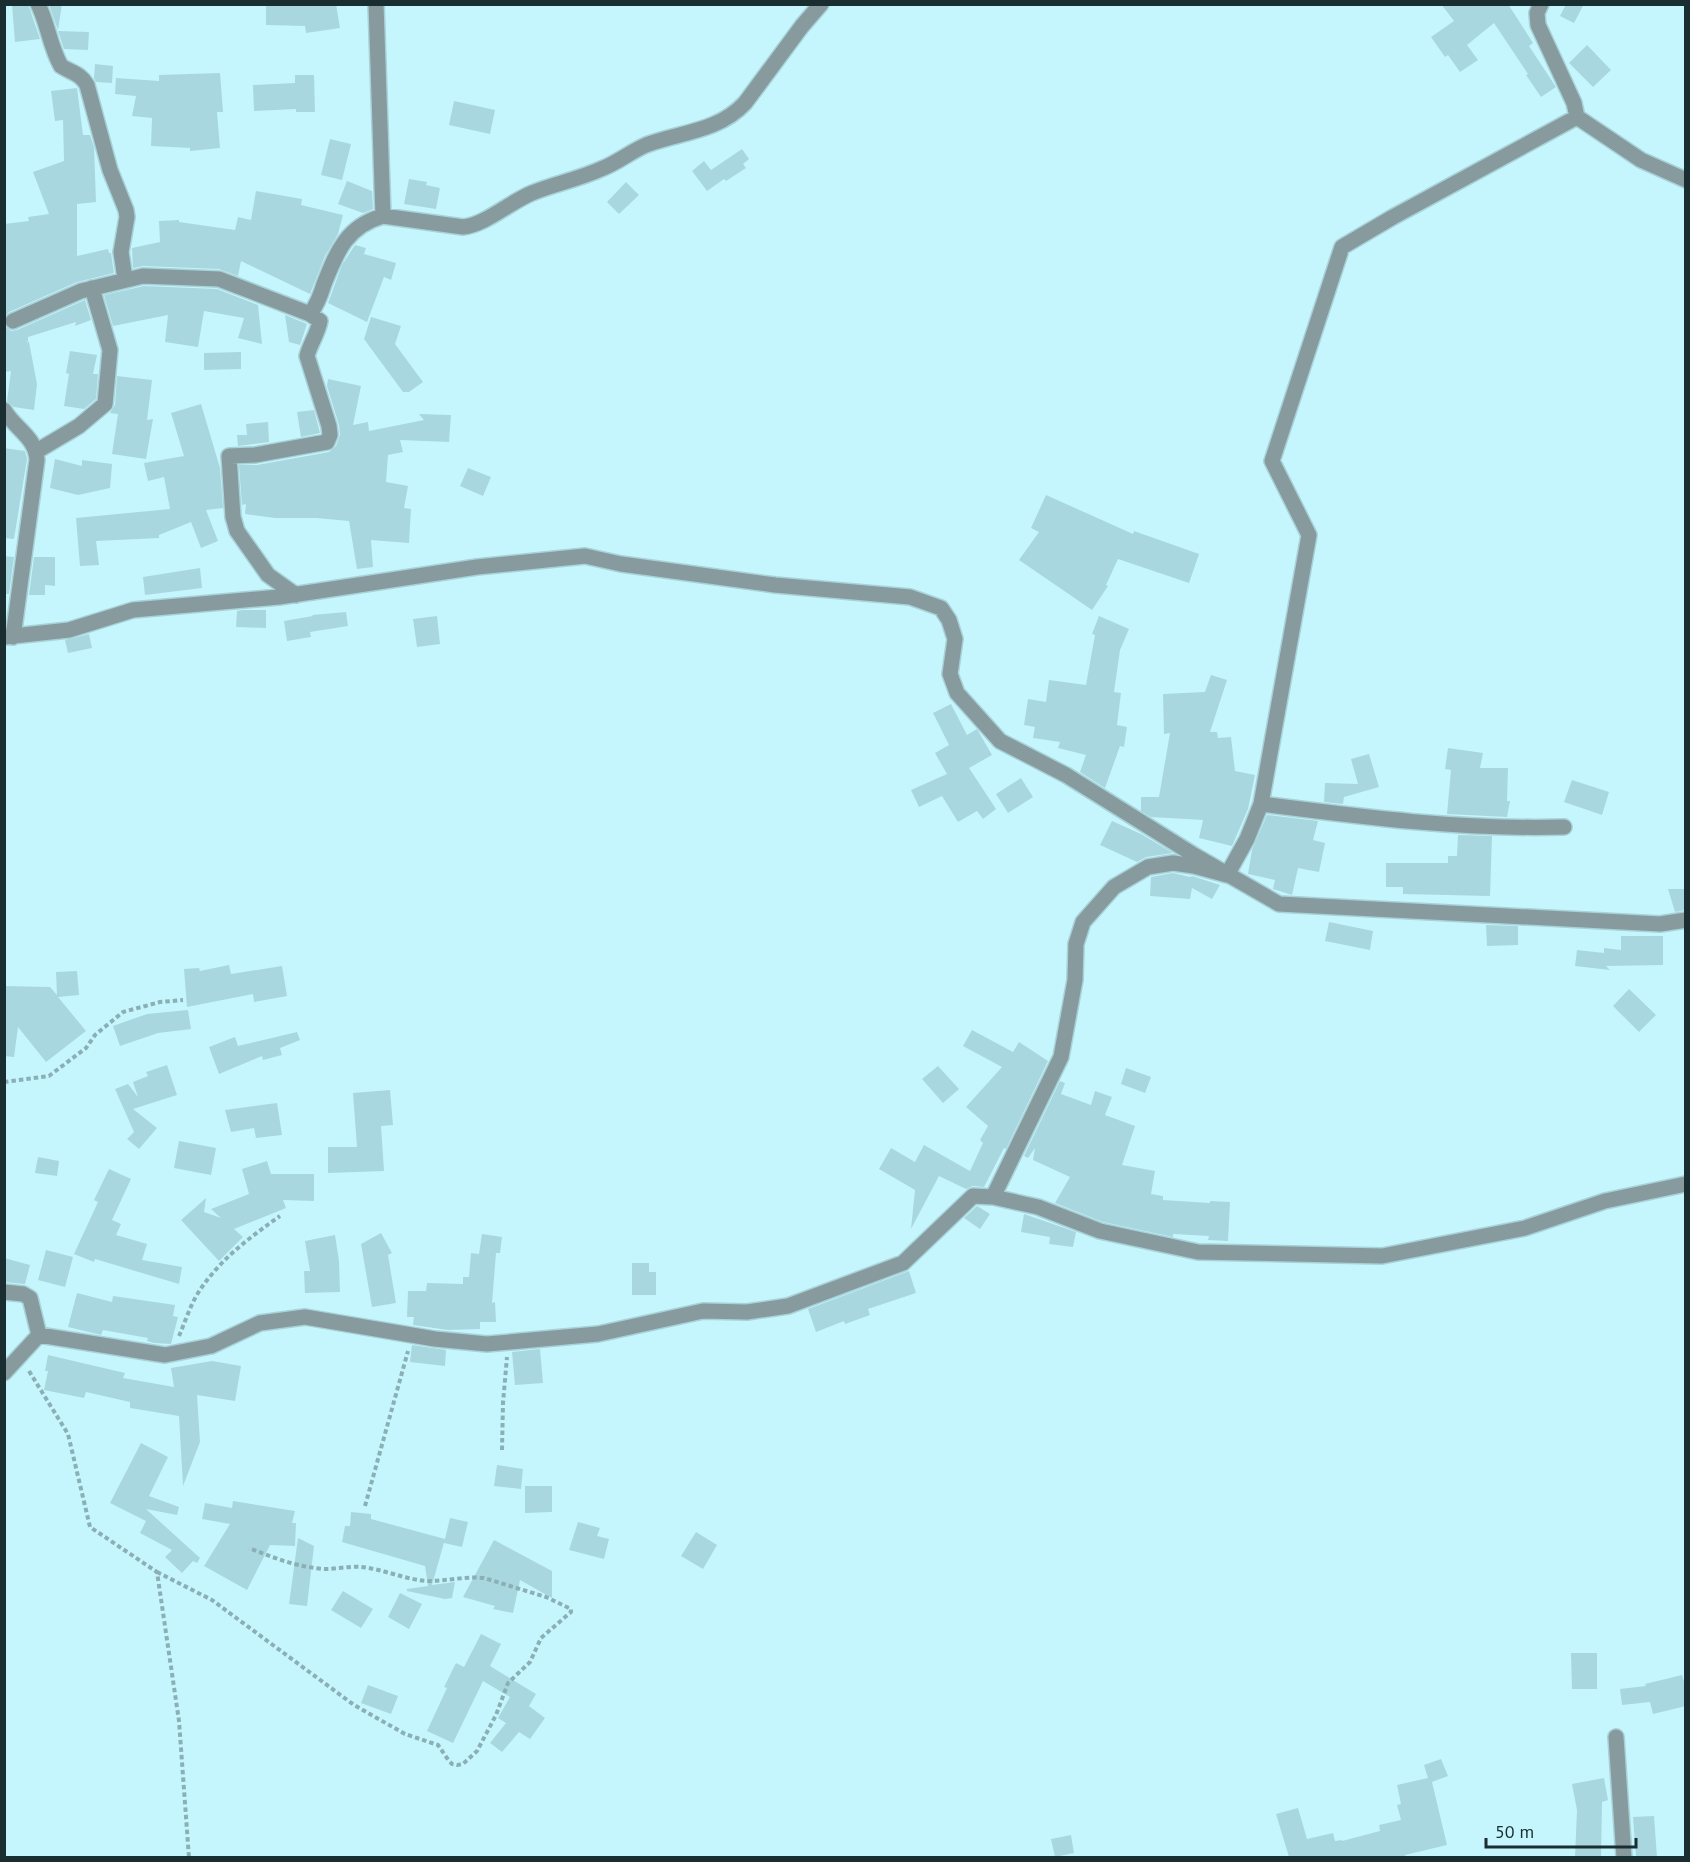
<svg xmlns="http://www.w3.org/2000/svg" width="1690" height="1862" viewBox="0 0 1690 1862" font-family="'PT Sans',sans-serif">
	<rect width="100%" height="100%" fill="#c6f6fd"/>
	<!-- building -->
	<path fill="#a9d7df" d="M12,4H28L40,39L15,42Z
		M49,4H62L58,30L53,16Z
		M266,4H336L340,28L306,33L305,26L266,25Z
		M1441,4H1508L1533,43L1529,46L1556,87L1541,97L1526,75L1528,74L1494,23L1467,45L1478,60L1460,72L1448,55L1445,57L1431,37L1454,21Z
		M1566,4H1584L1574,23L1560,16Z
		M58,31L89,32L88,50L64,49Z
		M1587,45L1611,70L1593,87L1569,63Z
		M95,64L113,66L112,83L96,82L94,78Z
		M220,73L223,112H217L220,148L190,151V148L151,146L152,118L132,116L136,96L115,94L116,78L159,81V75Z
		M295,75H314L315,112H296V109L254,111L253,85L295,83Z
		M77,88L83,135H90L94,147L96,202L77,204V256L108,249L109,253H111L114,273L77,282L9,312L4,317V224L29,221L28,217L49,214L33,172L64,161L63,120L55,121L51,91Z
		M454,101L495,110L490,134L449,125Z
		M330,139L351,144L342,180L321,175Z
		M742,149L749,159L743,164L746,168L726,181L724,179L707,191L692,171L704,161L711,170Z
		M409,179L427,182L426,185L440,188L436,209L404,204Z
		M347,181L372,191L373,209L363,213L338,204Z
		M626,182L639,195L619,214L607,202Z
		M256,191L302,199L301,205L343,215L338,234L325,256L310,294L241,261L238,276L219,269L143,266L133,268L132,248L160,242L159,221L179,220V222L235,230L238,217L251,220Z
		M355,245L366,248L364,254L396,263L391,280L384,277L367,322L328,303L342,265Z
		M144,286L217,289L258,305L262,344L238,338L244,318L204,311L198,347L165,342L168,315L113,326L104,295Z
		M85,300L91,320L75,326L76,322L28,337V341H26L29,342L37,384L34,410L14,407L7,401L11,371L4,372V326L11,331L17,330Z
		M285,315L307,324L300,345L289,342Z
		M371,317L401,326L395,344L423,382L409,392H403L364,339Z
		M70,351L97,355L93,374H98L96,399L84,409L64,406L69,374L66,373Z
		M241,352V369L204,370V353Z
		M117,376L152,380L147,420L153,419L146,459L112,454L118,414L110,413L115,405Z
		M328,379L361,386L353,425L368,422L369,431L424,420L419,414L451,415L449,442L400,440L403,452L388,455L386,482L408,486L404,508L411,509L409,543L371,540L373,567L357,569L349,521L316,518H275L245,514L246,504L242,505L239,465H257L329,452L336,446L340,435L339,425L327,386Z
		M201,404L220,468L223,508L206,510L218,541L201,548L191,522L159,535V538L96,541L99,565L80,566L76,518L170,509L164,477L148,481L144,463L184,456L171,413Z
		M314,410L320,433L301,437L297,412Z
		M268,422L269,442L238,446L237,435H247L246,424Z
		M4,448L25,451L27,459L14,539L4,538Z
		M55,459L82,466V460L112,464L110,488L78,495L50,488Z
		M468,468L491,477L483,496L460,486Z
		M1046,495L1133,534L1134,531L1199,554L1189,583L1118,559L1106,585L1108,586L1092,610L1019,560L1039,532L1031,528Z
		M4,556L14,557L9,594H4Z
		M34,557H55V586L45,585V595H29Z
		M200,568L202,588L145,595L143,577Z
		M243,610H266V628L236,627L237,611Z
		M346,612L348,626L310,632L311,637L287,641L284,621L313,616L312,615Z
		M437,616L440,644L417,647L413,619Z
		M1099,616L1129,629L1120,650L1114,692L1121,693L1117,725L1127,727L1124,747L1120,746L1105,788L1080,772L1086,755L1058,748L1060,742L1033,738L1035,727L1024,725L1028,699L1046,702L1049,680L1086,685L1095,635L1092,634Z
		M89,634L92,648L68,653L65,640Z
		M1211,675L1227,680L1210,732H1217L1218,738L1231,737L1235,771L1255,775L1248,809L1232,846L1199,838L1203,820L1151,817L1141,811V797H1159L1170,733L1164,734L1163,694L1205,692Z
		M951,704L967,735L977,729L992,755L969,768L996,809L983,819L977,811L958,822L942,796L919,807L911,790L947,774L935,753L949,745L933,713Z
		M1448,748L1483,753L1480,768H1508L1507,801H1510L1507,817L1447,814L1451,770L1445,769Z
		M1369,754L1379,787L1344,797L1343,804L1324,802L1325,783L1358,784L1351,759Z
		M1021,778L1033,797L1008,813L996,794Z
		M1572,780L1609,792L1602,815L1564,802Z
		M1267,815L1318,821L1313,840L1325,843L1319,872L1298,868L1292,895L1273,889L1275,880L1248,874L1252,850Z
		M1112,821L1141,834L1173,853L1146,857L1137,862L1100,845Z
		M1458,835L1492,836L1490,896L1403,894V887H1386V863H1448V856H1457Z
		M1173,873L1190,877L1192,876L1220,885L1212,899L1192,888L1190,899L1150,896L1151,877Z
		M1668,889H1686V910L1675,912Z
		M1329,922L1373,931L1370,950L1325,941Z
		M1486,925L1518,926V945L1487,946Z
		M1621,936H1663V965L1606,966L1610,970L1575,966L1577,950L1604,953V948L1621,950Z
		M229,965L231,974L282,966L287,996L254,1002L253,994L187,1007L184,969L199,968L200,971Z
		M77,971L79,995L58,997L86,1031L46,1062L18,1027L14,1057L4,1056V986L50,987L57,995L56,972Z
		M1629,989L1656,1015L1639,1032L1613,1006Z
		M188,1010L191,1029L158,1033L120,1046L113,1026L147,1014Z
		M972,1030L1013,1052L1019,1042L1048,1061L1006,1149L1004,1148L984,1187L973,1186L966,1189L939,1176L911,1229L915,1190L879,1169L891,1148L915,1162L924,1145L970,1171L983,1143L980,1140L988,1126L966,1107L1002,1067L963,1046Z
		M297,1032L300,1040L280,1048L282,1055L263,1060L262,1056L219,1074L209,1047L235,1037L238,1046Z
		M167,1065L177,1095L133,1109L157,1128L139,1149L127,1139L134,1132L115,1089L128,1084L138,1097L133,1082L148,1076L146,1072Z
		M938,1066L959,1089L943,1103L922,1079Z
		M1126,1068L1151,1077L1145,1093L1121,1084Z
		M1060,1081L1065,1083L1061,1094L1091,1105L1095,1091L1112,1097L1105,1115L1135,1126L1122,1165L1155,1171L1151,1194L1163,1196V1200L1210,1203V1201L1230,1202L1228,1241L1208,1240L1209,1236L1173,1234V1237L1103,1222L1055,1203L1070,1177L1033,1160L1035,1148L1028,1158L1024,1156Z
		M390,1090L393,1125L381,1126L384,1171L328,1173V1147H357L353,1093Z
		M277,1103L282,1135L256,1138L254,1128L231,1132L225,1110Z
		M179,1141L216,1148L211,1175L174,1168Z
		M38,1157L59,1161L57,1176L35,1173Z
		M267,1161L271,1174H314V1201L283,1200L286,1208L234,1229L243,1237L219,1261L181,1220L206,1198L204,1212L221,1218L211,1209L249,1194L242,1169Z
		M109,1169L131,1179L112,1220L121,1224L116,1235L147,1244L142,1260L182,1267L179,1284L95,1259L94,1262L74,1254L98,1202L94,1200Z
		M977,1206L990,1214L980,1229L964,1218Z
		M1024,1214L1076,1232L1073,1247L1049,1244L1050,1237L1021,1232Z
		M381,1233L392,1253L388,1255L396,1303L372,1307L361,1244Z
		M482,1234L502,1237L500,1253H496L492,1303L495,1302L496,1322H480V1329L448,1330L413,1325L414,1317H407L408,1291H426L427,1283L463,1284V1277H469L471,1253L479,1254Z
		M335,1235L339,1261L340,1292L305,1293L304,1271H310L305,1241Z
		M46,1250L73,1257L65,1287L38,1280Z
		M4,1258L30,1265L25,1284L4,1282Z
		M632,1263H649V1272H656V1295H632Z
		M909,1271L916,1293L868,1309L870,1315L845,1324L844,1321L816,1332L808,1309Z
		M77,1293L112,1302L113,1296L175,1305L173,1316L178,1317L171,1344L154,1343L147,1341L148,1338L103,1330L101,1335L97,1334L68,1327Z
		M412,1345L446,1350L445,1366L410,1362Z
		M540,1349L543,1383L515,1385L512,1352Z
		M48,1355L125,1373L123,1378L174,1387L171,1368L212,1361L241,1366L235,1401L197,1395L200,1442L183,1486L179,1416L130,1408V1402L86,1392L84,1398L44,1390L48,1371H45Z
		M141,1443L168,1457L149,1496L179,1507L177,1515L146,1509L200,1558L197,1563L193,1561L182,1573L165,1557L172,1550L140,1533L146,1521L110,1503Z
		M497,1465L523,1469L521,1489L494,1486Z
		M525,1486H552V1512L525,1513Z
		M233,1501L295,1511L292,1523H296L295,1546L270,1545L247,1590L204,1566L230,1524L202,1519L205,1503L232,1508Z
		M351,1512L371,1514V1519L445,1539L450,1518L468,1522L462,1547L444,1543L445,1539L432,1585L455,1582L452,1598L445,1599L407,1591V1589L428,1586L425,1566L342,1542L345,1526H350Z
		M578,1522L600,1528L597,1536L609,1539L604,1559L569,1550Z
		M696,1532L717,1545L703,1569L681,1556Z
		M298,1538L314,1546L307,1606L289,1604Z
		M494,1540L552,1571V1598L520,1580L513,1613L493,1609L495,1606L463,1597Z
		M343,1591L373,1609L361,1628L331,1610Z
		M400,1593L422,1604L409,1629L388,1617Z
		M481,1634L501,1644L490,1666L536,1694L529,1706L545,1718L530,1739L519,1732L502,1752L490,1743L506,1723L498,1718L510,1697L483,1681L453,1743L427,1731L447,1688L444,1687L456,1663L464,1667Z
		M1571,1653H1597V1689H1572Z
		M1682,1675L1686,1688V1706L1653,1714L1650,1702L1622,1705L1620,1689L1646,1686L1645,1684Z
		M368,1685L398,1696L391,1714L361,1703Z
		M1441,1759L1448,1776L1432,1782L1447,1845L1405,1855L1406,1857H1289L1276,1814L1298,1808L1307,1839L1333,1833L1335,1841L1342,1840V1841L1380,1831L1379,1825L1401,1820L1397,1805L1401,1804L1397,1785L1428,1778L1424,1765Z
		M1604,1778L1608,1800L1602,1802L1601,1857H1575L1577,1810L1572,1784Z
		M1654,1816L1657,1857H1636L1633,1817Z
		M1071,1835L1074,1853L1055,1857L1051,1839Z"/>
	<g fill="none" stroke-linecap="round" stroke-linejoin="round">
		<defs>
			<path id="street" d="M38,4C48,24 50,47 61,66C72,73 80,73 87,85L110,170L126,210L127,217L121,252L125,279
				M376,4L383,216
				M1577,117L1641,160L1686,180
				M13,321L81,291L143,276L219,279L310,314C317,305 321,294 324,284C337,251 347,226 383,216L463,227C485,225 510,202 532,193C554,184 579,179 601,169C617,163 630,152 646,145C680,132 718,132 745,103L802,26L821,4
				M4,410C15,429 36,437 37,460L13,637
				M37,451L79,426L105,404L110,350L92,288
				M296,595L268,575L237,531L233,517L229,456L255,455L327,442L330,435L329,426L307,356C310,344 318,333 320,321L310,314
				M4,637L69,630L133,610L279,597L477,567L585,556L621,564L775,585L910,597L941,608L949,620L955,639L950,674L957,693L1000,741L1066,775L1194,855L1279,904L1660,924L1686,920
				M1261,804C1362,817 1462,830 1564,827
				M993,1197L1061,1057L1075,980L1076,944L1083,922L1114,887L1148,867L1173,863L1194,866L1227,875L1247,839L1261,804L1309,535L1272,461L1342,247L1393,217L1577,117L1574,103L1538,25L1537,13L1541,4
				M4,1292L23,1294L30,1298L39,1335
				M4,1373L39,1335L165,1355L211,1346L260,1323L305,1317L435,1339L487,1344L598,1334L703,1311L747,1312L788,1306L903,1263L973,1196L993,1197L1038,1207L1100,1231L1198,1252L1382,1256L1525,1228L1605,1201L1686,1184
				M1616,1737L1624,1858"/>
		</defs>
		<!-- street casing -->
		<use href="#street" stroke="#a7d2d8" stroke-width="18"/>
		<!-- path -->
		<path stroke="#8ab0b6" stroke-width="4" stroke-dasharray="4.5 3" stroke-linecap="butt" d="M4,1082L49,1076L86,1048L95,1035L123,1012L160,1002L183,1000
			M179,1336C185,1322 190,1306 198,1293C219,1260 249,1238 280,1216
			M29,1371L68,1434L90,1527L157,1572L179,1721L189,1858
			M502,1450L503,1403L507,1357
			M365,1506L408,1351
			M157,1572L212,1600L354,1705L405,1734L438,1745L449,1761L452,1764L457,1765L463,1764L477,1751L496,1715L508,1683L530,1662L541,1638L571,1612V1609L546,1597L484,1578C465,1576 447,1581 429,1581C405,1580 384,1569 361,1567C349,1566 336,1569 324,1569C297,1567 274,1558 249,1548"/>
		<!-- street -->
		<use href="#street" stroke="#879a9d" stroke-width="15"/>
	</g>
	<!-- border -->
	<rect width="1690" height="1862" fill="none" stroke="#1a2d30" stroke-width="12"/>
	<!-- scale -->
	<path d="M1486 1838v9h150v-9" fill="none" stroke="#1a2d30" stroke-width="3"/>
	<text x="1495" y="1838" font-size="18" fill="#1a2d30" stroke="#c6f6fd" stroke-width="4.5" paint-order="stroke">50 m</text>
</svg>
